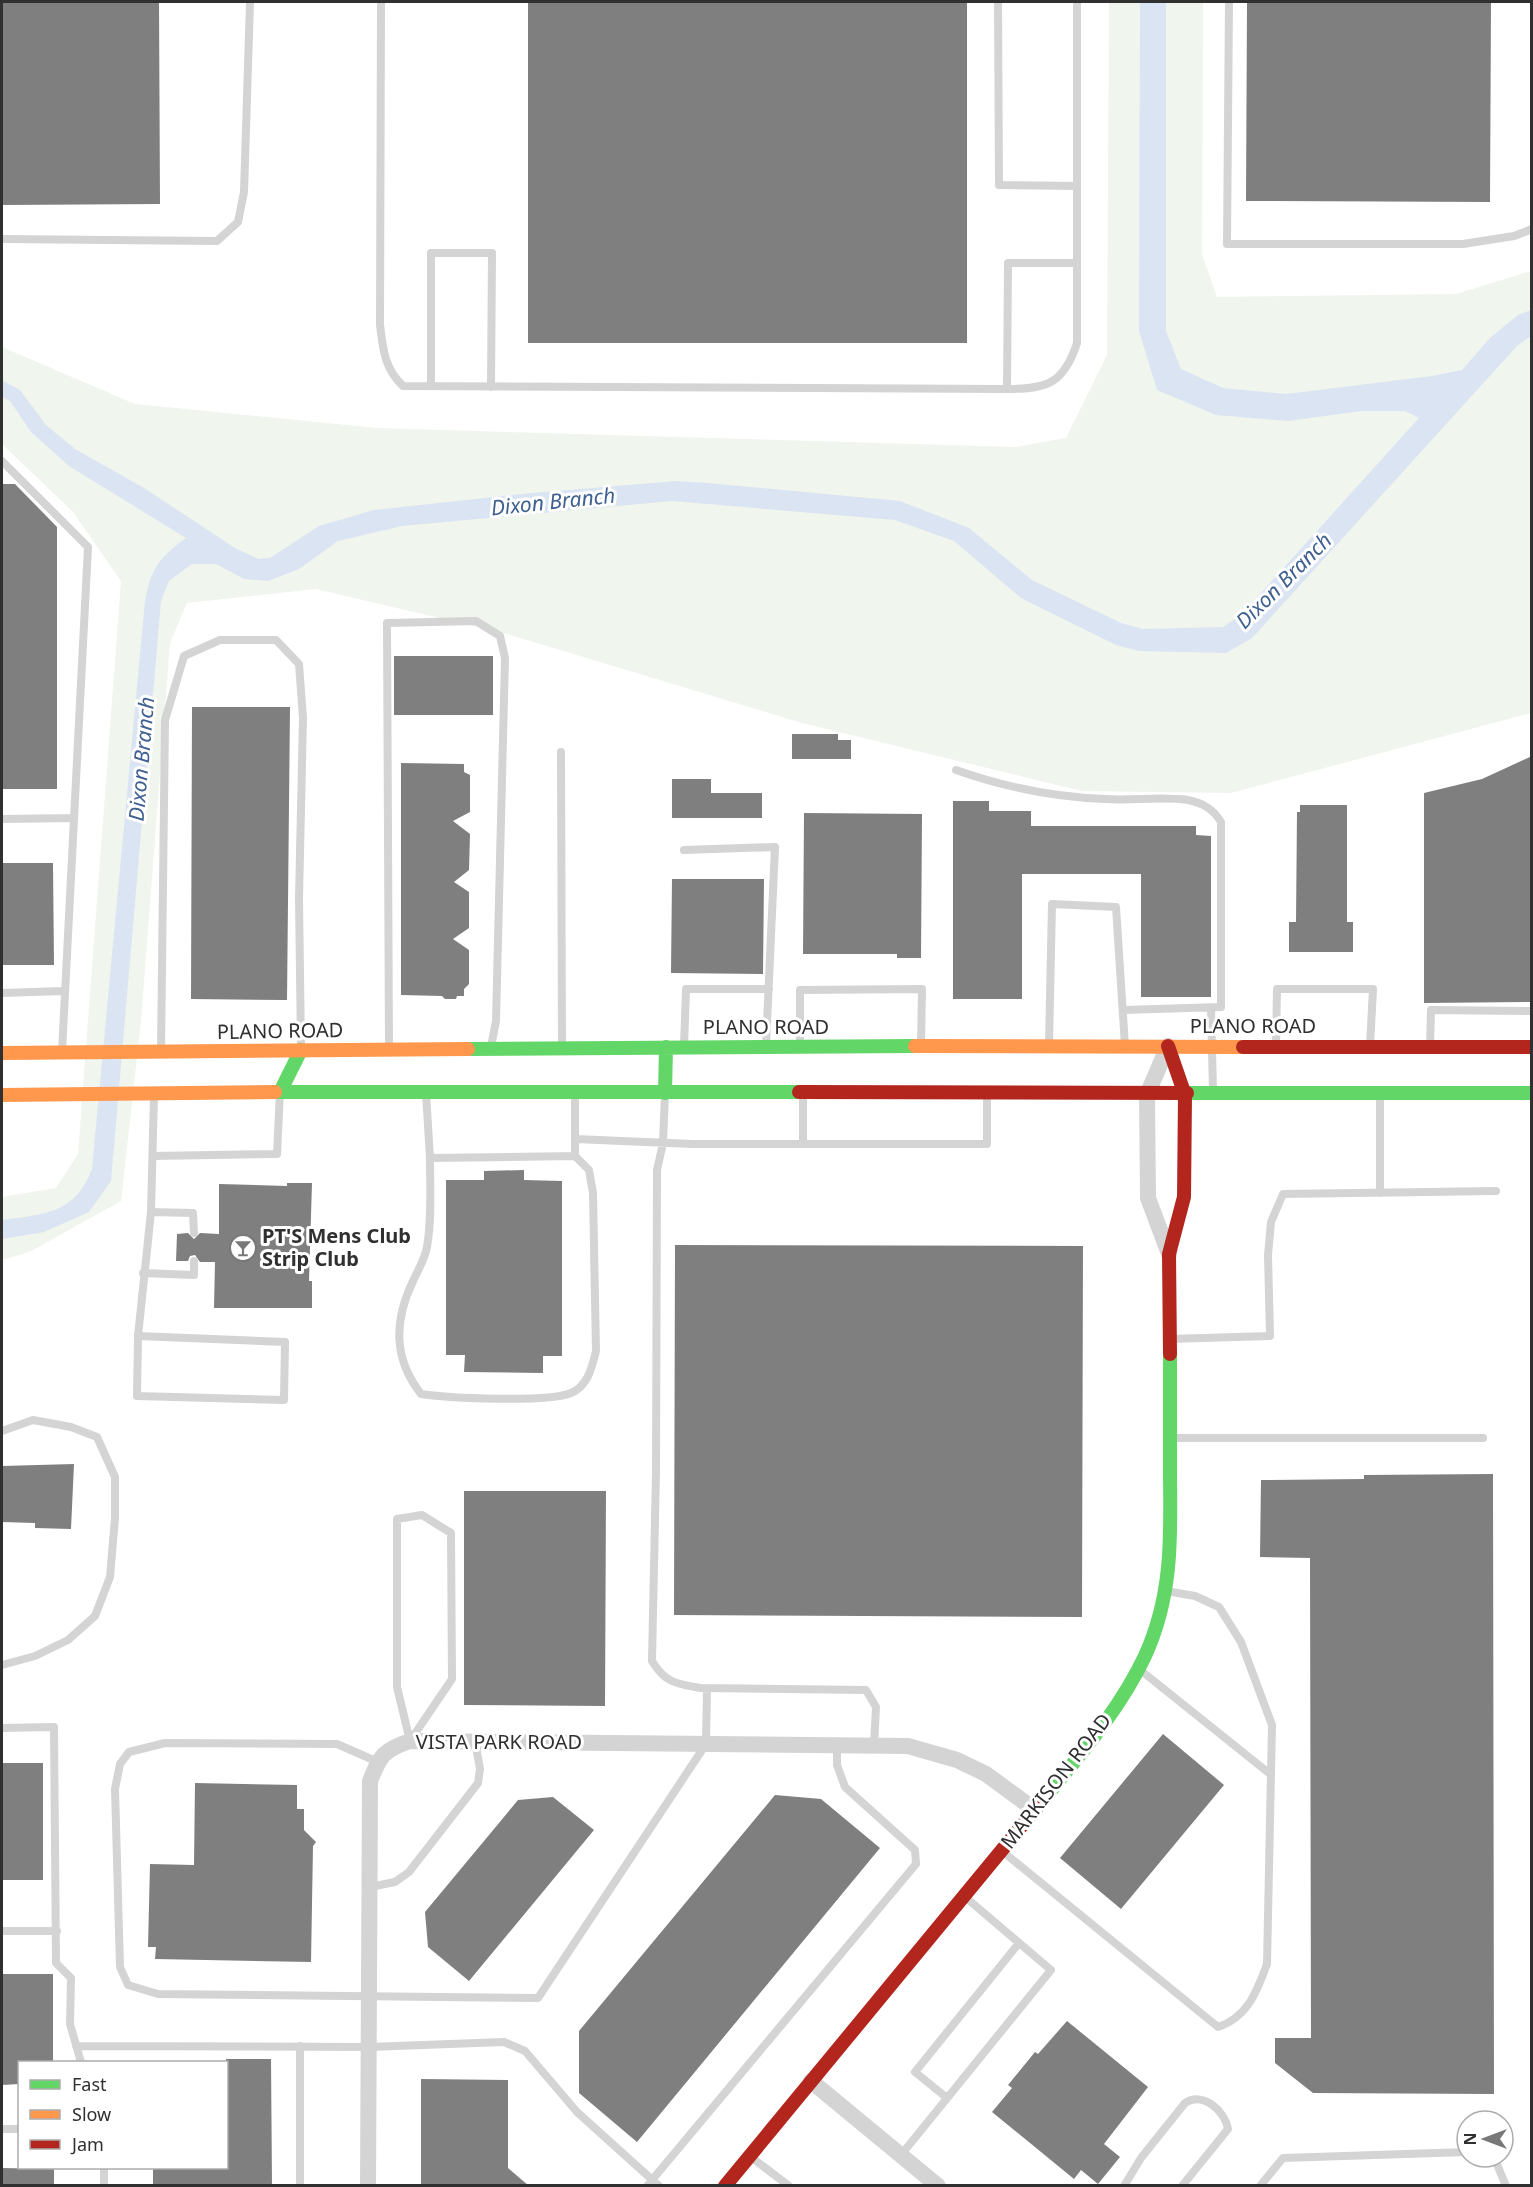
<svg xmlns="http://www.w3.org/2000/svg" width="1533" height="2187" viewBox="0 0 1533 2187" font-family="'Noto Sans',sans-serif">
	<rect width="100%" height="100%" fill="#fff"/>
	<!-- green -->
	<path fill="#f0f5ed" d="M1109,2H1203L1202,254L1217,297L1456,294L1531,271V713L1231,793L1082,791L802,723L507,634L316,589L187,603L170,643L141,1021L121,1201L29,1252L2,1260V1197L56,1188L78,1154L121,581L73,512L2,444V347L135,404L377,428L1016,447L1066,438L1107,355Z"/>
	<!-- water -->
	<path fill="#dbe4f2" d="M1140,2H1166V331L1181,369L1223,388L1286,394L1432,376L1462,370L1490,338L1518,315L1531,310V336L1517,346L1252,638L1226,653L1139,651L1116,645L1021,598L954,541L895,520L672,501L402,526L338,541L299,569L268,581L244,579L216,564H192L169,581L161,601L111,1181L89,1212L44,1232L2,1239V1220C45,1214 75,1214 92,1169L145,601C151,568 160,557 186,538L69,466L31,432L10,401L2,397V380L20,390L46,425L75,449L144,488L235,548L258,559L270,558L319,526L374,510L532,493L676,481L708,483L900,501L969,528L1032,580L1121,623L1143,629L1223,627L1241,615L1419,418L1405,411H1361L1288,421L1216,415L1157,390L1139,331Z"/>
	<!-- building -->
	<path fill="#7f7f7f" d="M2,2H159L160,204L2,205Z
		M528,2H967V343H528Z
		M1247,2H1491L1490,202L1246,201Z
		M2,484H15L57,527V789H2Z
		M394,656H493V715H394Z
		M192,707H290L287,1000L191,999Z
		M792,734H838V740H851V759H792Z
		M1532,756L1531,1002L1424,1003V793L1482,779Z
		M401,763L464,764V772L470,775V812L453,821L470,834L469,870L454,882L469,892V928L453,939L469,950V984L464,989V996H457L456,999H445L442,996L401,995Z
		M672,779H711V793H762V818H672Z
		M953,801H989V811H1031V826H1196V835L1211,836V997H1141V874H1022V999H953Z
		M1300,805H1347V922H1353V952H1289V922H1296L1297,812H1300Z
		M804,813L922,814L921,958H897V954H803Z
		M2,863H53L54,965H2Z
		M672,879H764L763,974L671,973Z
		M524,1170V1180L562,1181V1356H543V1373L464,1372L465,1355H446V1180H484V1171Z
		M287,1183H312L309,1281H312V1308H214L215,1262H200L195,1255L190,1256L188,1261H176L177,1234L188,1233L194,1239L200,1233L219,1234V1184L287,1186Z
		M675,1245L1083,1246L1082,1617L674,1615Z
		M74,1464L71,1529L35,1528V1523L2,1522V1466Z
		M1493,1474L1494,2094L1313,2093L1275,2063V2038H1311L1310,1558L1260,1557L1261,1480L1364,1479V1475Z
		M464,1491H606L605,1706L464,1705Z
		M1163,1734L1224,1785L1121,1909L1060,1858Z
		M2,1763H43V1880H2Z
		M195,1783L297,1785V1809H304V1830L316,1842L313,1846L311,1962L155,1959L156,1947H148L150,1864L194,1865Z
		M775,1795L821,1799L880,1848L637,2142L579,2093V2031Z
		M553,1797L594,1830L469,1981L428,1947L425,1912L518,1800Z
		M2,1974H53V2062H20V2084L2,2085Z
		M1067,2021L1148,2087L1104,2144L1120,2157L1098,2184L1081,2170L1074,2179L992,2112L1012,2088L1008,2085L1035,2052L1038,2054Z
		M226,2059H271L272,2186H153V2168H226Z
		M421,2079L508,2080V2168L529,2186H421Z
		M2,2168L54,2169V2186H2Z"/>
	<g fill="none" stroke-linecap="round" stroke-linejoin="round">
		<!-- lane -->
		<path stroke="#d4d4d4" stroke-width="8" d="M381,2L380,325C383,349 384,368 403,386L1007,389C1048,389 1064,383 1077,343V2
			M998,2L999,185L1077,186
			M1229,2L1227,244H1463L1514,236L1532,229
			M2,239L217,241L238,222L244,192L250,2
			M431,386V253H492L491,387
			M1007,389L1008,263H1077
			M2,461L88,547L62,1052
			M561,752L562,1047
			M956,770C1004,787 1054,797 1105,799C1132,801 1161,796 1188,800C1203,803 1213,809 1221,822V1007L1123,1010
			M2,819L73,818
			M684,850L775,847L766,1045
			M2,993L63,991
			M1211,1008L1213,1091
			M800,1045V990L922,989L921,1045
			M1049,1045L1052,904L1116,907L1125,1046
			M1276,1045L1277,989H1373L1370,1046
			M684,1046L686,989H769
			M1430,1046L1431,1010L1532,1011
			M389,1049L387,623L476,621L500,636L505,658L496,1021L491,1047
			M161,1051L165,720L184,656L220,640H276L299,664L303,718L299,899L301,1048
			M426,1093L430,1158L575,1156V1095
			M665,1094L663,1143L657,1170L656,1472L652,1661C665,1683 677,1684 701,1688L866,1690L876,1707L874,1745
			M803,1094V1143
			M1380,1094V1193
			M575,1139L692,1144H987V1094
			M153,1156L277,1154L280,1092
			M430,1158C430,1187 432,1218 427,1247C425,1259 418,1270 413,1281C394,1321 393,1358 421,1394C449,1398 546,1403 571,1393C588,1386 592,1367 596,1351L593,1193L589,1170L575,1156
			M151,1212L193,1213L194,1233
			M143,1273L194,1275V1261
			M138,1336L285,1342L284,1400L137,1396L138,1336L151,1212L154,1094
			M1169,1339L1270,1336L1268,1255L1271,1222L1283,1194L1496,1191
			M2,1431L33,1420L71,1427L97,1437L115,1477V1518L110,1577L95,1616L68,1640L35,1656L2,1665
			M1170,1438H1483
			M422,1515L451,1533L452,1679L410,1741L397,1687V1519Z
			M1139,1669L1270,1774
			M2,1728L54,1727L56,1963L71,1978L70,2024L81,2062
			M378,1762L337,1744L165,1743L129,1752L120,1764L115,1789L120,1967L128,1985L158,1994L538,1998L706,1744L707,1688
			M1002,1851L1218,2027C1248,2017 1257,1991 1267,1964L1272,1725L1241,1642L1219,1607L1195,1596L1166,1591
			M370,1887L395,1882L409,1872L478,1783L480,1769L475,1741
			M2,1931H57
			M76,2046L369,2047L504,2042L525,2051L577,2112L659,2186
			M300,2046V2186
			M947,2098L915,2072L1019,1943
			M2,2129H20
			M901,2155L1051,1970L964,1896
			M751,2157L789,2186
			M1494,2157L1506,2186
			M104,2168V2186
			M647,2186L916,1864L915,1850L845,1787L837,1765V1745
			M1124,2186L1141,2158L1185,2103C1203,2091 1225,2111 1228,2129L1182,2186
			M1260,2186L1283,2158L1467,2152"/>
		<!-- street -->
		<path stroke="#d4d4d4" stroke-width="16" d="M1168,1046L1147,1095L1148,1198L1169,1254
			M811,2081L938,2186
			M368,2186L370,1781C380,1756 383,1750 410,1741L908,1746L957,1760L986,1774L1035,1810"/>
		<!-- fast -->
		<path stroke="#63d668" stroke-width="14" d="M468,1049L915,1046
			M275,1092H799
			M280,1092L301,1050
			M665,1093L666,1047
			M1187,1093H1532
			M1048,1794C1084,1750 1121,1707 1145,1656C1172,1597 1171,1540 1170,1477C1170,1436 1170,1395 1170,1354"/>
		<!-- slow -->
		<path stroke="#ff974d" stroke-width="14" d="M915,1046L1243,1047
			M2,1053L468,1049
			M2,1095L275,1092"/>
		<!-- jam -->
		<path stroke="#b3261e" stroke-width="14" d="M1168,1046L1185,1095L1184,1197L1169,1254L1170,1354
			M1243,1047H1532
			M799,1092L1187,1093
			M725,2186L1048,1794"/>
	</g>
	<!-- icons -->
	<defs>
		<symbol id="bar-ring" viewBox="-11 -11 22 22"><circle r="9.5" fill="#fff" stroke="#787878" stroke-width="1.5"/><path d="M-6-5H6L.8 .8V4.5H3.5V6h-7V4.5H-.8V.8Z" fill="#787878"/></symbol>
	</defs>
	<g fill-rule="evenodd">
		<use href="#bar-ring" x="228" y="1233" width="30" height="30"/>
	</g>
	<g text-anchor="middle" stroke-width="6" stroke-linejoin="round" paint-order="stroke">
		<!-- street labels -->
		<g font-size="20" fill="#303030" stroke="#fff">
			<text x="1253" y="1033">PLANO ROAD</text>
			<text x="766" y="1034">PLANO ROAD</text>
			<text transform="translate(280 1031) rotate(-1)" y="7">PLANO ROAD</text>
			<text x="499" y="1749">VISTA PARK ROAD</text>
			<text transform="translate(1056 1781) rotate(-52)" y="7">MARKISON ROAD</text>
		</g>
		<!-- poi labels -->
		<g font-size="20" font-weight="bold" fill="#303030" stroke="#fff" text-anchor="start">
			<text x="262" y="1243">PT'S Mens Club<tspan x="262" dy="23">Strip Club</tspan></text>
		</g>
		<!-- water labels -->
		<g font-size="21" font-style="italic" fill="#3f6091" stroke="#fff">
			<text transform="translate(553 502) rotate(-6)" y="7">Dixon Branch</text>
			<text transform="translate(1284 581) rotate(-45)" y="7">Dixon Branch</text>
			<text transform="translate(142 759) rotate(-85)" y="7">Dixon Branch</text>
		</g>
	</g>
	<!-- border -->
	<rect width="1533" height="2187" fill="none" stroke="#303030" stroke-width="6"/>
	<!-- legend -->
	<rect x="18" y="2061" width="210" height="108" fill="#ffffff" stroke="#acacac" stroke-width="1.5"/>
	<rect x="30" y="2080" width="30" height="9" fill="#63d668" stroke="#acacac" stroke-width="1.5"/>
	<text x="72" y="2091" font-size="18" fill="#303030">Fast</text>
	<rect x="30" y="2110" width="30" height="9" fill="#ff974d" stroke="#acacac" stroke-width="1.5"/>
	<text x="72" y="2121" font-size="18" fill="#303030">Slow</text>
	<rect x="30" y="2140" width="30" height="9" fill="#b3261e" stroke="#acacac" stroke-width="1.5"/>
	<text x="72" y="2151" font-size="18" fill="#303030">Jam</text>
	<!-- north arrow -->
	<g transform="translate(1485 2139) rotate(270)"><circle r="28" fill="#ffffff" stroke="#acacac" stroke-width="1.5"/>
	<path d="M0-4.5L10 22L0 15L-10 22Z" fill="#787878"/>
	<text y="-9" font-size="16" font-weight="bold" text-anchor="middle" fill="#303030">N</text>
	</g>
</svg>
